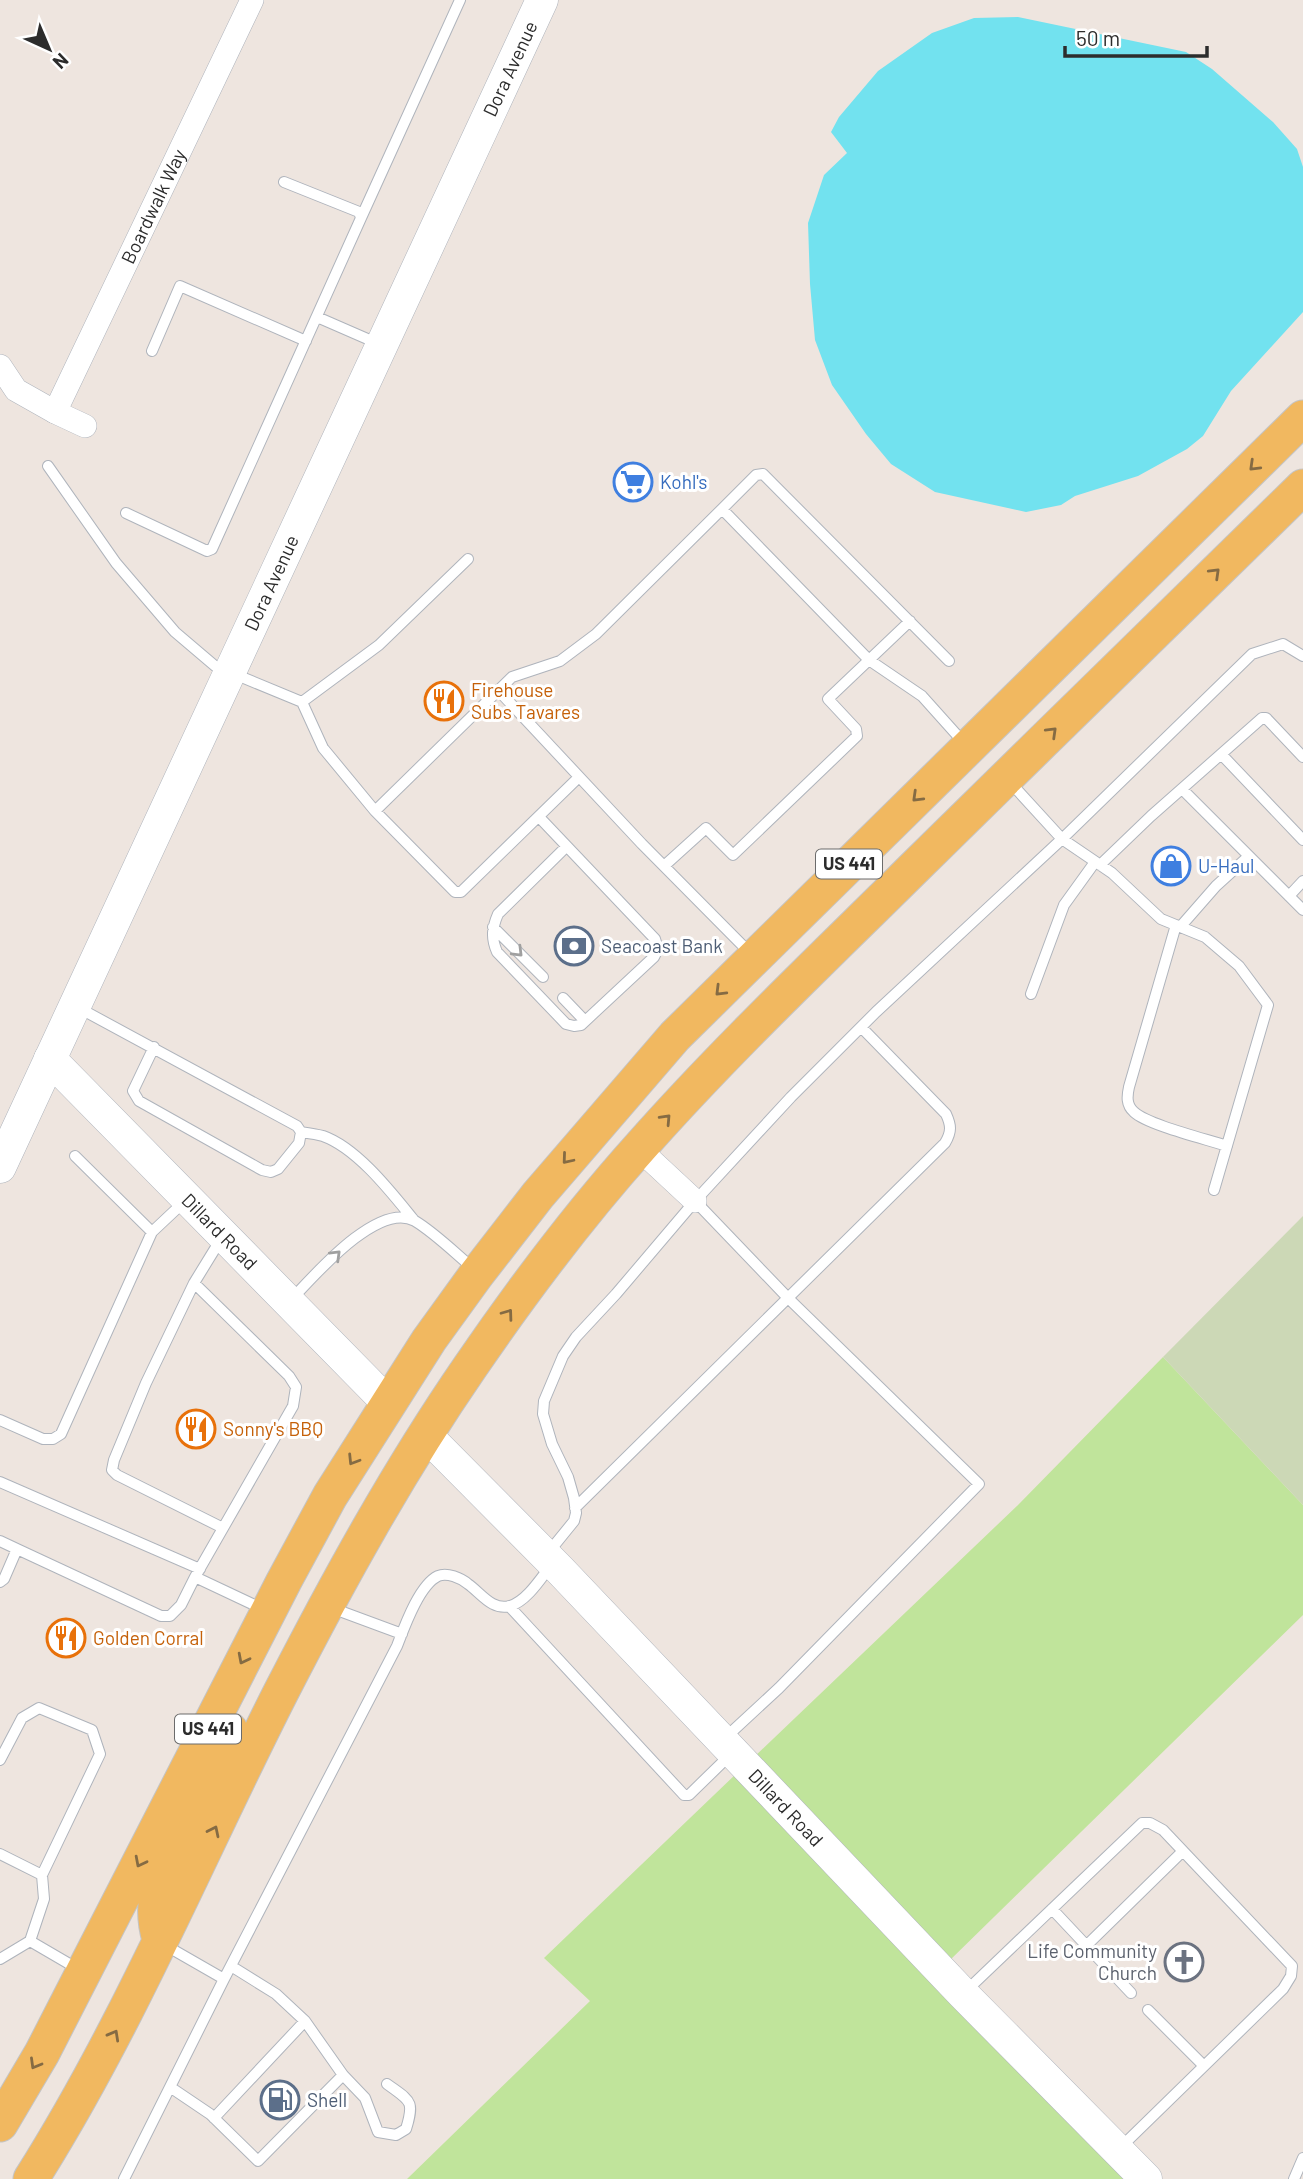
<svg xmlns="http://www.w3.org/2000/svg" width="1303" height="2179" viewBox="0 0 1303 2179" font-family="Barlow,sans-serif">
	<rect width="100%" height="100%" fill="#eee5df"/>
	<!-- green -->
	<path fill="#c0e49b" d="M1163,1357L1303,1505V1615L947,1963L752,1759L1018,1505Z
		M738,1772L1133,2179H407L590,2001L544,1958Z"/>
	<!-- cemetery -->
	<path fill="#ccd8b6" d="M1303,1216V1505L1163,1357Z"/>
	<!-- water -->
	<path fill="#72e2ef" d="M1018,17L1186,52L1212,69L1273,122L1297,149L1303,167V312L1231,391L1203,436L1187,449L1138,476L1075,496L1061,505L1026,512L935,492L891,464L866,434L832,385L815,340L810,284L808,223L824,175L847,153L831,132L839,117L878,71L932,33L974,18Z"/>
	<g fill="none" stroke-linecap="round" stroke-linejoin="round">
		<defs>
			<path id="lane" d="M361,218L460,0
				M317,317L379,344
				M152,351L180,286L306,341
				M48,466L116,563L175,632L215,666L302,702L323,748L375,811L512,677L560,661L596,634L722,509L869,660L922,696L965,744
				M722,509L756,475L763,474L949,661
				M126,513L207,551L212,549L361,218L359,212L284,182
				M498,690L642,844L753,956
				M302,702L379,645L468,559
				M1221,754L1303,840
				M1008,780L1062,839L1112,873L1161,919L1205,937L1239,966L1268,1005L1214,1190
				M1182,789L1303,910
				M375,811L455,892H461L579,777
				M539,817L655,939L658,949L654,957L581,1025L574,1026L566,1024L497,952C491,938 492,928 498,914L566,847
				M1100,865L1151,816L1262,718H1266L1303,757
				M664,866L706,828L733,855L857,736L856,729L828,699L910,621
				M1289,896L1303,881
				M1176,925L1129,1087C1127,1096 1126,1105 1134,1112C1148,1125 1206,1139 1227,1146
				M1181,926L1216,886L1249,856
				M493,927L543,977
				M1031,994L1064,905L1095,862
				M563,998L585,1021
				M77,1007L297,1126L301,1132L299,1143L278,1169L271,1172L262,1170L139,1101L133,1091L154,1047
				M301,1132C308,1133 316,1134 323,1136C357,1148 391,1192 413,1219
				M75,1156L152,1232L185,1201
				M695,1201L788,1298L979,1484L779,1688L725,1738
				M194,1283L146,1383L114,1460L112,1470L117,1475L223,1528
				M290,1301C313,1277 378,1200 415,1221C435,1233 456,1254 474,1269
				M0,1420L43,1439H53L61,1434L152,1232
				M0,1482L200,1569
				M575,1508L945,1143C952,1131 951,1125 946,1114L861,1027
				M0,1541L17,1549
				M548,1553L574,1521L576,1513L574,1498L568,1477L552,1444L543,1414L544,1401L563,1356L576,1337L616,1294L695,1201L791,1097L876,1012L1062,839L1252,654L1283,644L1303,656
				M195,1577L293,1406L296,1387L289,1376L194,1283L221,1239
				M0,1582L4,1579L17,1549L161,1616H170L181,1605L195,1577L265,1610
				M509,1606L684,1795H689L731,1754
				M329,1607L402,1634
				M0,1760L22,1718L39,1708L92,1730L100,1754L42,1875L44,1899L30,1941
				M0,1854L42,1875
				M1052,1909L1131,1993
				M163,1944L224,1979
				M1087,1945L1183,1851
				M0,1959L30,1941L78,1969
				M965,1992L1142,1823H1150L1163,1830L1292,1966L1291,1976L1283,1989L1120,2148
				M1148,2010L1204,2066
				M343,2075L365,2098L378,2132L396,2135L406,2129C415,2100 410,2101 387,2084
				M170,2087L210,2114L258,2161L343,2075L305,2021L276,1994L231,1966
				M214,2118L305,2021
				M124,2179L224,1979L397,1646C404,1628 419,1585 438,1576C447,1572 461,1578 468,1584C481,1593 492,1611 510,1606C527,1601 541,1578 552,1564
				M1294,2179L1303,2158"/>
			<g id="street">
				<path d="M0,366L16,390L55,412L85,426"/>
				<path id="s1" d="M55,412L252,0"/>
				<path d="M638,1148L695,1201"/>
			</g>
			<g id="secondary">
				<path id="s2" d="M50,1059L388,1403"/>
				<path id="s3" d="M0,1167L542,0"/>
				<path id="s4" d="M426,1435L560,1570L963,1994L1146,2179"/>
			</g>
			<path id="primary" d="M160,1940C154,1919 154,1902 161,1881L228,1742L230,1730
				M0,2124L42,2053L284,1581L330,1496L429,1340L476,1275L538,1195L675,1036L1303,418
				M31,2179C129,2024 198,1855 281,1692C338,1581 399,1470 470,1367C522,1291 579,1215 641,1146C726,1050 820,961 912,870C1042,742 1172,615 1303,487"/>
		</defs>
		<!-- lane casing -->
		<use href="#lane" stroke="#afb4bc" stroke-width="12"/>
		<!-- street casing -->
		<use href="#street" stroke="#afb4bc" stroke-width="24"/>
		<!-- secondary casing -->
		<use href="#secondary" stroke="#afb4bc" stroke-width="33"/>
		<!-- primary casing -->
		<use href="#primary" stroke="#c4c4c4" stroke-width="37"/>
		<!-- lane -->
		<use href="#lane" stroke="#fff" stroke-width="10"/>
		<!-- street -->
		<use href="#street" stroke="#fff" stroke-width="23"/>
		<!-- secondary -->
		<use href="#secondary" stroke="#fff" stroke-width="32"/>
		<!-- primary -->
		<use href="#primary" stroke="#f1b860" stroke-width="35"/>
	</g>
	<!-- one-way arrows -->
	<defs><path id="oneway-chevron" d="M-2-3.5L2.5 0L-2 3.5" fill="none" stroke-width="1.6" stroke-linecap="round" stroke-linejoin="round" transform="scale(1.75)"/></defs>
	<g stroke="#856b43">
		<use href="#oneway-chevron" transform="translate(1254 466) rotate(136)"/>
		<use href="#oneway-chevron" transform="translate(1215 573) rotate(-44)"/>
		<use href="#oneway-chevron" transform="translate(1052 732) rotate(-44)"/>
		<use href="#oneway-chevron" transform="translate(917 797) rotate(136)"/>
		<use href="#oneway-chevron" transform="translate(720 991) rotate(135)"/>
		<use href="#oneway-chevron" transform="translate(666 1119) rotate(-47)"/>
		<use href="#oneway-chevron" transform="translate(567 1159) rotate(130)"/>
		<use href="#oneway-chevron" transform="translate(508 1314) rotate(-54)"/>
		<use href="#oneway-chevron" transform="translate(353 1460) rotate(122)"/>
		<use href="#oneway-chevron" transform="translate(243 1659) rotate(117)"/>
		<use href="#oneway-chevron" transform="translate(214 1831) rotate(-64)"/>
		<use href="#oneway-chevron" transform="translate(140 1862) rotate(117)"/>
		<use href="#oneway-chevron" transform="translate(114 2035) rotate(-61)"/>
		<use href="#oneway-chevron" transform="translate(35 2064) rotate(120)"/>
	</g>
	<g stroke="#a0a0a0">
		<use href="#oneway-chevron" transform="translate(518 952) rotate(45)"/>
		<use href="#oneway-chevron" transform="translate(336 1255) rotate(-44)"/>
	</g>
	<!-- icons -->
	<defs>
		<symbol id="supermarket-ring" viewBox="-11 -11 22 22"><circle r="9.5" fill="#fff" stroke="#3f7fe0" stroke-width="1.5"/><path d="M-6-5.5h2.5l.6 2H6L4.5 2H-2.5L-4.4-4H-6ZM-1.5 3.2a1.3 1.3 0 1 0 .1 0ZM3 3.2a1.3 1.3 0 1 0 .1 0Z" fill="#3f7fe0"/></symbol>
		<symbol id="restaurant-ring" viewBox="-11 -11 22 22"><circle r="9.5" fill="#fff" stroke="#e8710a" stroke-width="1.5"/><path d="M-5-6h1v4h1v-4h1v4h1v-4h1v5L-1.5 .5V6h-2V.5L-5-1ZM5-6V6H3V1.5H1.5Q1.5-4 5-6Z" fill="#e8710a"/></symbol>
		<symbol id="shop-ring" viewBox="-11 -11 22 22"><circle r="9.5" fill="#fff" stroke="#3f7fe0" stroke-width="1.5"/><path d="M-5-2.5h2.3a2.7 3.5 0 0 1 5.4 0H5L5.5 6h-11ZM-1.5-2.5h3a1.5 2.3 0 0 0-3 0Z" fill="#3f7fe0"/></symbol>
		<symbol id="bank-ring" viewBox="-11 -11 22 22"><circle r="9.5" fill="#fff" stroke="#5c6f8a" stroke-width="1.5"/><path d="M-6-4H6V4H-6ZM0-2.3a2.3 2.3 0 1 0 0 4.6a2.3 2.3 0 1 0 0-4.6Z" fill="#5c6f8a"/></symbol>
		<symbol id="church-ring" viewBox="-11 -11 22 22"><circle r="9.5" fill="#fff" stroke="#6b7280" stroke-width="1.5"/><path d="M-1.2-6h2.4v3.5h3.3v2.4h-3.3V6h-2.4V-.1h-3.3v-2.4h3.3Z" fill="#6b7280"/></symbol>
		<symbol id="fuel-ring" viewBox="-11 -11 22 22"><circle r="9.5" fill="#fff" stroke="#5c6f8a" stroke-width="1.5"/><path d="M-5.5-6h7V0h2V4h1.3V-2.5L3-4.5l.8-.8L6-3V5H2.5V1h-1V6h-7ZM-4.2-4.7v3.2H.2V-4.7Z" fill="#5c6f8a"/></symbol>
	</defs>
	<g fill-rule="evenodd">
		<use href="#supermarket-ring" x="611" y="460" width="44" height="44"/>
		<use href="#restaurant-ring" x="422" y="679" width="44" height="44"/>
		<use href="#shop-ring" x="1149" y="844" width="44" height="44"/>
		<use href="#bank-ring" x="552" y="924" width="44" height="44"/>
		<use href="#restaurant-ring" x="174" y="1407" width="44" height="44"/>
		<use href="#restaurant-ring" x="44" y="1616" width="44" height="44"/>
		<use href="#church-ring" x="1162" y="1940" width="44" height="44"/>
		<use href="#fuel-ring" x="258" y="2078" width="44" height="44"/>
	</g>
	<g text-anchor="middle" stroke-width="6" stroke-linejoin="round" paint-order="stroke">
		<!-- shield labels -->
		<g fill="#fff" stroke="#6b6b6b" stroke-width="2">
			<rect x="816" y="849.5" width="66" height="29" rx="5"/>
			<rect x="175" y="1714.5" width="66" height="29" rx="5"/>
		</g>
		<g font-size="18" font-weight="bold" fill="#2c2c2c">
			<text x="849" y="870">US 441</text>
			<text x="208" y="1735">US 441</text>
		</g>
		<!-- street labels -->
		<g font-size="19" fill="#2c2c2c" stroke="#fff">
			<text dy="7" stroke="none"><textPath href="#s3" startOffset="1211">Dora Avenue</textPath></text>
			<text dy="7" stroke="none"><textPath href="#s1" startOffset="228">Boardwalk Way</textPath></text>
			<text dy="7" stroke="none"><textPath href="#s3" startOffset="644">Dora Avenue</textPath></text>
			<text dy="7" stroke="none"><textPath href="#s2" startOffset="242">Dillard Road</textPath></text>
			<text dy="7" stroke="none"><textPath href="#s4" startOffset="518">Dillard Road</textPath></text>
		</g>
		<!-- shop labels -->
		<g font-size="19" fill="#366cbe" stroke="#fff" text-anchor="start">
			<text x="660" y="489">Kohl's</text>
			<text x="1198" y="873">U-Haul</text>
		</g>
		<!-- food labels -->
		<g font-size="19" fill="#c56008" stroke="#fff" text-anchor="start">
			<text x="471" y="697">Firehouse<tspan x="471" dy="22">Subs Tavares</tspan></text>
			<text x="223" y="1436">Sonny's BBQ</text>
			<text x="93" y="1645">Golden Corral</text>
		</g>
		<!-- service labels -->
		<g font-size="19" fill="#4e5e75" stroke="#fff" text-anchor="start">
			<text x="601" y="953">Seacoast Bank</text>
			<text x="307" y="2107">Shell</text>
		</g>
		<!-- worship labels -->
		<g font-size="19" fill="#5b616d" stroke="#fff" text-anchor="end">
			<text x="1157" y="1958">Life Community<tspan x="1157" dy="22">Church</tspan></text>
		</g>
	</g>
	<!-- north arrow -->
	<g transform="translate(49 49) rotate(136)" stroke="#ffffff" stroke-width="5" paint-order="stroke">
	<path d="M0-5L12 26L0 18L-12 26Z" fill="#2c2c2c"/>
	<text y="-10" font-size="19" font-weight="bold" text-anchor="middle" fill="#2c2c2c">N</text>
	</g>
	<!-- scale -->
	<path d="M1065 46v10h142v-10" fill="none" stroke="#2c2c2c" stroke-width="3.5"/>
	<text x="1076" y="46" font-size="21" fill="#2c2c2c" stroke="#ffffff" stroke-width="5" paint-order="stroke">50 m</text>
</svg>
